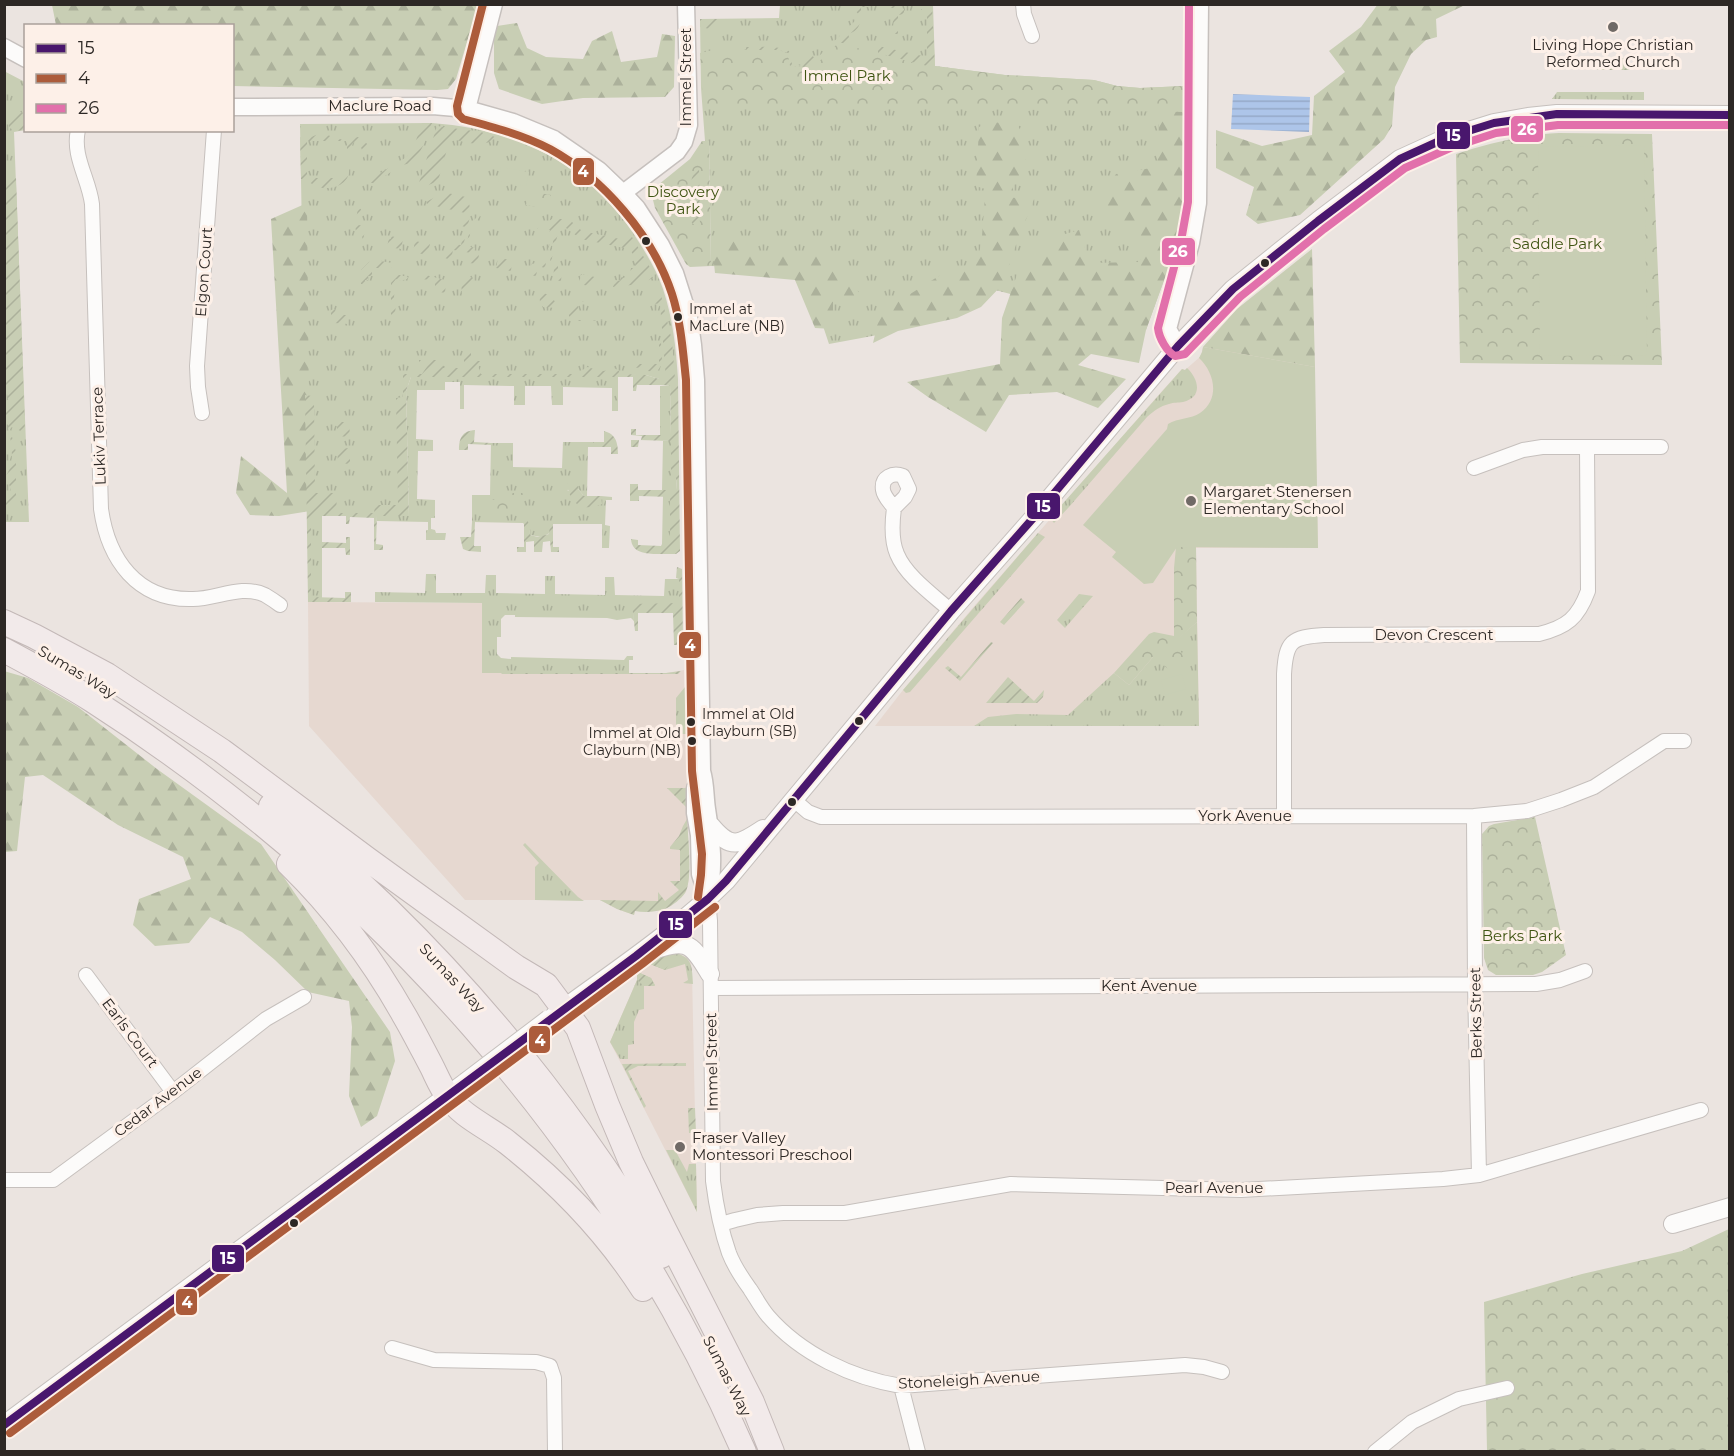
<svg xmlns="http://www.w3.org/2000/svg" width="1734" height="1456" viewBox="0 0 1734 1456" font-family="Montserrat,sans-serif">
	<defs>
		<pattern id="grass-tufts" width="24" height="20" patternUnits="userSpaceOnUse" patternTransform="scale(1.5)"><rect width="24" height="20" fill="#c8ceb4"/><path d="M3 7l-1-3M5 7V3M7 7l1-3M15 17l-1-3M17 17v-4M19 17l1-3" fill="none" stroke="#acb19b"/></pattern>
		<pattern id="forest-firs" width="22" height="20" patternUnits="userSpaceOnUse" patternTransform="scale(1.5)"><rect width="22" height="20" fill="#c8ceb4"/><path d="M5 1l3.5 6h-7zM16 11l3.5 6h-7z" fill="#acb19b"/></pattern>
		<pattern id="park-crowns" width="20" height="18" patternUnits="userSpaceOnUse" patternTransform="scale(1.5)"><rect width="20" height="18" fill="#c8ceb4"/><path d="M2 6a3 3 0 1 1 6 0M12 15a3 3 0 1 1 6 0" fill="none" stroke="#acb19b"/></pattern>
		<pattern id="garden-furrows" width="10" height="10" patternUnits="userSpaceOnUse" patternTransform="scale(1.5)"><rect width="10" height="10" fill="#c8ceb4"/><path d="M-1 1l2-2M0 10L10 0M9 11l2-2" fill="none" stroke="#acb19b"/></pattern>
		<pattern id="water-rules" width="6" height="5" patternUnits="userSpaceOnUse" patternTransform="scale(1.5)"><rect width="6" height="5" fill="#adc5e9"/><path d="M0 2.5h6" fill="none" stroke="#95a9c8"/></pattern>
	</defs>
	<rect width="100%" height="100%" fill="#ebe4e0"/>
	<!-- built -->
	<path fill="#e6d8d0" d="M1312,249L1318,548H1196L1199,726H875L903,690L976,604L1162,391L1182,369L1185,370L1201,356L1203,347L1237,309Z
		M308,602L482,603V673H666L684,670L689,879L686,892L671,906L661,911H635L634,915L617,909L600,900H465L309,726Z
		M679,954L686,957L691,963L692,972L697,1212L610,1042L637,980V975L661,956Z"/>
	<!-- grass -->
	<path fill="url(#grass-tufts)" d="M780,5H933L935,66L1005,75L1094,80L1117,86L1140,88L1184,86L1185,189L1176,247L1146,330L980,286L883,334L829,344L804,269L711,266L709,141H705L701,88L700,19L779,18Z
		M4,71L25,82V130L14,132L29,522H5Z
		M1557,92H1644V100L1552,99Z
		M432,123C515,129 585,162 633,233C645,251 656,269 663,289C673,319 676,348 678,379H659L646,375L403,374L405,513H307L300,124Z
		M1187,368C1198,378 1204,397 1183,402C1178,403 1174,402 1169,404C1160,406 1154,411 1147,417L1069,507L1054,523L1050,518L1182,369L1185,370Z
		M411,377H618V411H612V388L563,387V405H552L551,386H525V405H514V386L464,385V409H460V382H445V390H417L416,439L433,440V451H418L417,499L435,500V518H431V529L435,530L436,533H446L445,540H426V530H428V522L377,521V516H409L406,391Z
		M670,385L671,435H660V386Z
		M663,441H671V477L676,478L677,490H662Z
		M563,442H593V447H588L587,496H584L578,489L567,490L601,504V496L612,497V500H606L605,525L610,526L609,548H602V524H550V533L541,537L530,535V531L523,518V523L472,522V495H490L491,443H513V467L562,468Z
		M663,496H670V544H662Z
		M311,516H322V598H311Z
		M1038,533L1045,537L910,692L906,693L903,690Z
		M426,574H436V593H485L486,575H496V593L545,594V576H555V594L605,595V577H614L615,595L664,596L665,579H679V604H633L634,621L631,618L617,620L607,618L515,617V615H505L501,619V637H497V654L501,658L511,659V657L624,660L627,656H633V660H629V673H482V603L375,602V592L425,593Z
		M1079,594L1093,596L1065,628L1057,620Z
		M1197,622L1199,726H974L988,717L1016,714L1068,715L1114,673L1129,685L1153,657L1176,640Z
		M685,687L686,734H676V698Z
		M525,843L578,897L584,901L535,900V867L539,863L523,845Z
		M671,952C692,956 692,964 693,984L683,983L688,980L685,964L665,970L650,964Z
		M640,973L651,978L655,985L644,986V1009L639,1010L634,1022V1044L628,1045V1059H620L610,1042L637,980V975Z
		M666,1150H675L687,1172L689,1164H696L697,1212Z"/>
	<!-- forest -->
	<path fill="url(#forest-firs)" d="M1378,4L1465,5L1436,19L1437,37L1426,40L1411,54L1395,87L1392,126L1384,139L1300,215L1258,224L1246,215L1254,187L1216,168V130L1262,146L1312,135L1314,96L1345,72L1329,51L1361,27Z
		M52,5V4L478,5L456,79L448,89L437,90L233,86L232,26L56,25Z
		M517,23L527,48L546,57L583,59L592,41L612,31L621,62L657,57L662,34L675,36L674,87L665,97L583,98L542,104L499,89L494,73V31L497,26Z
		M1159,100H1184L1185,189L1176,247L1146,330L1139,363L1091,354L1078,365L1126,379L1098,408L1057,392L1009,395L986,432L928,397L907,382L1000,364L1002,318L1021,263L1058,236L1079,230L1090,263L1139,262L1149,245L1123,226L1093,208L1116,174L1157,167L1159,129Z
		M990,122L1017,124L1030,148L1018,178L1009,194L997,193L976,186L979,127Z
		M985,196L1034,199L1014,250L1003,284L981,307L957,318L898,331L873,343L880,313L942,274L978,261L982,236Z
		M307,203L310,511L279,516L250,515L236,493L241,456L287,493L271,219Z
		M737,233L754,252L831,255L863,298L833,301V329L815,328L795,280L715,273L712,245Z
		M1312,249L1315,367L1203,347L1237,309Z
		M4,671L28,678L78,707L157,769L261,844L390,1032L395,1061L377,1116L361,1127L349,1096L352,1027L349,1001L308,992L275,960L242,932L210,917L189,943L155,946L133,925L139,899L191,879L183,857L118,825L43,775L25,777L17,851L5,852Z"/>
	<!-- park -->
	<path fill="url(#park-crowns)" d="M838,43L934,68L935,66L1005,75L1094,80L1117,86L1140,88L1184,86L1185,112L704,105L700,53L713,50H779L787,53L791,66L813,67Z
		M1559,133L1652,134L1662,365L1460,363L1456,154C1490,143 1523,135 1559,133Z
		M702,141H709L711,266L690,267L686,264L655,208L653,200L658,185L690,159Z
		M529,191L551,195L549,209L526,205Z
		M497,493H523L522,513H497Z
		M1176,547H1196L1197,622L1176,641L1185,660L1171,671L1153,657L1129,685L1114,673L1149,634L1154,632L1174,636V568Z
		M1535,817L1566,955L1542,972L1533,975H1496L1488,970L1484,958L1482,834L1489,826L1494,824Z
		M1729,1229V1451H1487L1484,1302L1582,1274L1682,1251Z"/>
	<!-- garden -->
	<path fill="url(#garden-furrows)" d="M860,5H870V7H861C861,19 862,30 848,34L851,43H838L813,67L790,66L788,53L779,50H746V47C760,47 776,45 789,51L792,64L803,66L809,53L816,59L860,16L853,8Z
		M886,5H899L904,9V14L898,15V34H893L894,8H886Z
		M932,5L935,68L878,53V46L927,57V15L921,14V9L932,10Z
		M700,19H724L720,26L715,30L700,27Z
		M1597,58H1629L1630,69L1629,70H1597Z
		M16,110L25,114V130L14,131L9,127L8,115Z
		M422,123H432L423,146L416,159L412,163L402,165L374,183H371L370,181L372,178L405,158L412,152Z
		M437,126L481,132L495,137C485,150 464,141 450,139L438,181L419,189L418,186Z
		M324,134L343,140L358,137C364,141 369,143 369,151L359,162L358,158L362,149L354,142L349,150L347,149V141H307V178H341L342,170L349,168C351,185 329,192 315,186C313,185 308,181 307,179H301L300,137L309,138L316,135Z
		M699,168L700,229L692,223L688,213L696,208C695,204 695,201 695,197C694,183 686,181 699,168Z
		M7,178H16L25,433L12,427L10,429L16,452V495C16,504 13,507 5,510V504C13,495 12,487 5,477C21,457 4,424 5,401L8,400L4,372V189H6Z
		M443,192L466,197C469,203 473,210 465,213L427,204L426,202L441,194Z
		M358,208L361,209L358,225L366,226L363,240L361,233L356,232L355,225Z
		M465,214L470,216L462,251L453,250L451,260L445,258L449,246L453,248L454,244L461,245L465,227L462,226Z
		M479,215L480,216L471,228L468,246L475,248L474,251L479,253L478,264L469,263L472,253L465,252L471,223Z
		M552,219H563L572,222L582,231L620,239L632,237L652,271L650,273L653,278L640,284L613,287L615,280L620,281L621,277L629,279L631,268H635C636,261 634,254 629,249L581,239L566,228L559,229L551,262L558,264V268L562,269L561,281L553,280L554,269L549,268L555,229L552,230L545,268L538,266L536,276L529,275L532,263L537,265L538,261H545L549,244L547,243L550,230L537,229Z
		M391,236L403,239L401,249L387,247L389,238L391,239Z
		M415,241L430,244L427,255L413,252Z
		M498,258L512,260L511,271L496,268Z
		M375,260L392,263L391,268H372V276H368V280H365V284H361V270L369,262Z
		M391,273L408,277L407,279L400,281L396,279L392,284L395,287L394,297L396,303L395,314L391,315Z
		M422,274L445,280L446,282L445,293L440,292L439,287H435V280L418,279Z
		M581,274L595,277L594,287L579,284Z
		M468,277L474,278L473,282H471V289H467V295H462L461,280Z
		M539,292L550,295L556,303V308L543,307V302H540Z
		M661,295L672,341L675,379H678L680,551L676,554C662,553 632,559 631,539L638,540V545L661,546L662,544H670V497L639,496V501H630V484H638V490H677L676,478H671V441L639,440L638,447H631V440H641L642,436L631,435V429H636V435H671L670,385H637L636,391H633V377H411L406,391L409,516H377L376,544L383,545V550H374V518L350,517L349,524H346V516H311V597L345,598V592H351V602H308L305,395L312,396V402H314L315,493H336L337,513H374L375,505H398L396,398L403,397V374H422L428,365H419V360H442L443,368H464V349H467V353H471V361H489V363L478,366L481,374H579L581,371L587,367C592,368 598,371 603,371C612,371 614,364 621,374L646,375L659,379H666L660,304L648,303L651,297Z
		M575,300L584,302H578V320L609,321H580L571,319L569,316V305Z
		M335,309V315H347L348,324L334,323V318H331V310Z
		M652,341H661C661,352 665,365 656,372L648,371L646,367L634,368L632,364H659V345H652Z
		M337,422H349L350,437L337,436Z
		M475,430L474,442L491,443V445L468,444V450H459C459,438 462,431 475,430Z
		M604,431C616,434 618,443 618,454H611V447H593V442H604Z
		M350,448V464L338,463L337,449Z
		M568,483H578V489L584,496H601L602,504C597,506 591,508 585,507C574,506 567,493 568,483Z
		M523,517C530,520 530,528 530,535L538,537L549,534L550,524H553V547H559V552H551L550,541L543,542L542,552H534V541L526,542V552H517V547H524V524L523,523Z
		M472,522H475L474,546H481V552L468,551L463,549L460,537H471Z
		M346,537H350V555H346L345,548H322V542L346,543Z
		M677,567L682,569L683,640L680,645H674L673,613H638V631H635L632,604L679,603V579L676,578Z
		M1021,598L1025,602L1004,625L1000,622Z
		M991,642L993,643L960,681L945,668L948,666L961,677Z
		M681,671L678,674H501L502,673H666Z
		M1008,677L1034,701L1044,690L1043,697L1037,703H986Z
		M667,788H687V808Z
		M687,819C688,836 693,880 685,893C681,899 673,905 667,908C657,912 645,913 635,911L634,915L617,909L600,900L658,901V892L665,901L679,890L670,881H680V850L670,849V847L679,836L683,826Z
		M676,953L665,970L650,964L661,956Z
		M640,973L651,978L655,986H644L637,980V975Z
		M686,1063V1066H638L628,1071L646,1106L644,1108L622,1064Z
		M688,1108H695L696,1133H689Z"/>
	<!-- pitch -->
	<path fill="#c8ceb4" d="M1644,145L1647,355L1540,356L1538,147Z
		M501,167L529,172L526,186L498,181Z
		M1203,347L1315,367L1318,548L1177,547L1153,583L1144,584L1112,557L1116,552L1083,525L1167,429L1168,424C1178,418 1191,419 1200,413C1221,398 1214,372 1199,358L1202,352Z
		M476,500H497V513H476Z
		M1182,674L1186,689L1165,695L1161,680Z"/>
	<!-- water -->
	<path fill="url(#water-rules)" d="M1233,94L1310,97L1309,132L1231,129Z"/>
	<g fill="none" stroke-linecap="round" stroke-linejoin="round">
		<defs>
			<path id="minor" d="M1023,4L1024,14L1032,36
				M78,130C72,156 89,179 92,204L101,509C108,559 137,601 193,599C217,599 241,584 265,595C270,598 276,602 280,605
				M202,413L198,387L197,366L214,130
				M1474,468L1523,450L1542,447H1661
				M894,508C890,502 884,497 883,490C881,477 893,472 903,476L909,489L905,497L894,508C892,523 891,540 897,554C906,576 933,595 951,611
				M794,800L808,812L821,817L1474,816L1527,811L1561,800L1594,787L1664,741H1684
				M1284,816V674C1286,641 1291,637 1324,635L1539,634C1567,627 1578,618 1588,591L1587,447
				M1474,816L1475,984L1479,1175
				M708,899L710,921L713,1181C716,1205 721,1230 729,1253C734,1266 742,1278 750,1289C756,1298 761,1308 768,1316C801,1354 852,1378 901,1386L1185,1365L1204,1367L1222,1372
				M86,975L173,1092
				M711,988L1536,984L1560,980L1585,971
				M4,1180H53L173,1092L266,1019L304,997
				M721,1224L735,1220L757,1215L783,1213H845L1011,1184L1241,1190L1443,1179L1479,1175L1701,1110
				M392,1348L434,1360L536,1362L550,1366L554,1378L555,1452
				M901,1386L918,1452
				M1375,1452L1412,1422L1459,1399L1507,1388"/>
			<path id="tertiary" d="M4,47L26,59
				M232,107L433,106L467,109L513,122L554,139L599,170L623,193L637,208L661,245L675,273L689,317L693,345L696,380L702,771C706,784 705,796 707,809C712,841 715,867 708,899
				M467,109L494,4
				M623,193L677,152L684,142L689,125L686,4
				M1178,346L1168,329L1191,243L1198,203L1200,4
				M695,788V813L699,835L700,874L707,896"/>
			<path id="secondary" d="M711,826C731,850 739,845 763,829
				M646,952C685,940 689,938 710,974
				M555,1015C612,973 676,931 726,881L951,611L1035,516L1178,346L1233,289L1318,221L1400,159L1446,138L1494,123L1528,117L1557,114L1730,115
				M1673,1224L1730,1207
				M4,1425L466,1082"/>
			<path id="motorway" d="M4,622L34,636L107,675L222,751L367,859L516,967L546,985L578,1028L607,1105L631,1162L664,1229L752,1402L772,1452
				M4,650C34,666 64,682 92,700C375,882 609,1141 744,1452
				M271,806C427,931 558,1085 661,1256
				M289,864C334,908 373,960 404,1015C414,1032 423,1050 432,1067C437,1077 441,1087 447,1095C462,1117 488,1127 508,1143C560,1184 607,1233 643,1289"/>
		</defs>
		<!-- minor casing -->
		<use href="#minor" stroke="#c6c0bd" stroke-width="16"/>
		<!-- tertiary casing -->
		<use href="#tertiary" stroke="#c6c0bd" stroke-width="19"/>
		<!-- secondary casing -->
		<use href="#secondary" stroke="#c6c0bd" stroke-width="20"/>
		<!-- motorway casing -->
		<use href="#motorway" stroke="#c3b8b7" stroke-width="26"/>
		<!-- minor -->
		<use href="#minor" stroke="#fcfbfa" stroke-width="14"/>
		<!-- tertiary -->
		<use href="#tertiary" stroke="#fcfbfa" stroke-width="16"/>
		<!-- secondary -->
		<use href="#secondary" stroke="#fcfbfa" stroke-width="18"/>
		<!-- motorway -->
		<use href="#motorway" stroke="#f2eaea" stroke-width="24"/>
		<defs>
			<path id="secondary-bridge" d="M466,1082L549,1019"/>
		</defs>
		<!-- secondary-bridge casing -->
		<use href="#secondary-bridge" stroke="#c6c0bd" stroke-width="20" stroke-linecap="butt"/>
		<!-- secondary-bridge -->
		<use href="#secondary-bridge" stroke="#fcfbfa" stroke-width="18"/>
		<defs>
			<path id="bus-1" d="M4,1425L636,956L708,899L726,881L951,611L1035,516L1178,346L1233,289L1318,221L1400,159L1446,138L1494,123L1557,114L1730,115"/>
			<path id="bus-2" d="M483,4L457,106L458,114L463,119C493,127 523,135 550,149C603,178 653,236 672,294C681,322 683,352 686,380L692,771L702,854L701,875L698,897
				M10,1433L642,964L715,907"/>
			<path id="bus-3" d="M1189,4L1188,202L1181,241L1158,328C1159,338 1167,352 1175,356L1185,354L1240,297L1324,229L1405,168L1450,148L1496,133L1558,125H1730"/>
		</defs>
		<!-- bus-1 casing -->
		<use href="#bus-1" stroke="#fdf0e8" stroke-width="12"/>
		<!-- bus-2 casing -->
		<use href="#bus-2" stroke="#fdf0e8" stroke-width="12"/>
		<!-- bus-3 casing -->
		<use href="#bus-3" stroke="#fdf0e8" stroke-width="12"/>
		<!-- bus-1 -->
		<use href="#bus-1" stroke="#49176d" stroke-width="8"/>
		<!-- bus-2 -->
		<use href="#bus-2" stroke="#ac5c3b" stroke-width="8"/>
		<!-- bus-3 -->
		<use href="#bus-3" stroke="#e270ab" stroke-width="8"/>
	</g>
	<!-- markers -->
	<g fill="#706a66" stroke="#fdf0e8" stroke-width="2">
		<circle cx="1613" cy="27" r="6"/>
		<circle cx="1191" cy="501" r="6"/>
		<circle cx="680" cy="1147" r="6"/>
	</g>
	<g fill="#2d2825" stroke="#fdf0e8" stroke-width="2">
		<circle cx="646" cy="241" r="5"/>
		<circle cx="1265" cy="263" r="5"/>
		<circle cx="678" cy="317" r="5"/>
		<circle cx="859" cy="721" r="5"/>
		<circle cx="691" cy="722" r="5"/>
		<circle cx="692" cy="741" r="5"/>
		<circle cx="792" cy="802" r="5"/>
		<circle cx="294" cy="1223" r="5"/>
	</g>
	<g text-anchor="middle" stroke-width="6" stroke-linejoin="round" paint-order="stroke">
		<!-- bus labels -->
		<g font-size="14" fill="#2d2825" stroke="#fdf0e8" text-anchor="start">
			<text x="689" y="314">Immel at<tspan x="689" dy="17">MacLure (NB)</tspan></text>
			<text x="702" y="719">Immel at Old<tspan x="702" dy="17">Clayburn (SB)</tspan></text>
			<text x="681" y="738" text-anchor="end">Immel at Old<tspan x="681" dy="17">Clayburn (NB)</tspan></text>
		</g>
		<!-- poi labels -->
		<g font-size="15" fill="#2d2825" stroke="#fdf0e8" text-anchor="start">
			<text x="1613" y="50" text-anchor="middle">Living Hope Christian<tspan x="1613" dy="17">Reformed Church</tspan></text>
			<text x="1203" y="497">Margaret Stenersen<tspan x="1203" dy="17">Elementary School</tspan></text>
			<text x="692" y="1143">Fraser Valley<tspan x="692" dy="17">Montessori Preschool</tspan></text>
		</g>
		<!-- park labels -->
		<g font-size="15" fill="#3f5412" stroke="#fdf0e8">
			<text x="847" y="81">Immel Park</text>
			<text x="683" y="197">Discovery<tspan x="683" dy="17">Park</tspan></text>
			<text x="1557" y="249">Saddle Park</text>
			<text x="1522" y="941">Berks Park</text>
		</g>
		<!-- street labels -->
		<g font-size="15" fill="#2d2825" stroke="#fdf0e8">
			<text transform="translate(686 77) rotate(-90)" y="5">Immel Street</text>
			<text x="380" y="111">Maclure Road</text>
			<text transform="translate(204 272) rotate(-86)" y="5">Elgon Court</text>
			<text transform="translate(99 436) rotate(-92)" y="5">Lukiv Terrace</text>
			<text x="1434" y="640">Devon Crescent</text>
			<text transform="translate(77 672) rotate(31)" y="5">Sumas Way</text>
			<text x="1245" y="821">York Avenue</text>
			<text transform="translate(452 978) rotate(47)" y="5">Sumas Way</text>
			<text x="1149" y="991">Kent Avenue</text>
			<text transform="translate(1476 1013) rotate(-91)" y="5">Berks Street</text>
			<text transform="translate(130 1033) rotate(53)" y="5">Earls Court</text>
			<text transform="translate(712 1062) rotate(-91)" y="5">Immel Street</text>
			<text transform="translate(158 1102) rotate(-37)" y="5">Cedar Avenue</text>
			<text x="1214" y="1193">Pearl Avenue</text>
			<text transform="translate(727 1376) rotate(63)" y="5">Sumas Way</text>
			<text transform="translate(969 1380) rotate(-3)" y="5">Stoneleigh Avenue</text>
		</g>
	</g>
	<g stroke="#fdf0e8" stroke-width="2">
		<rect x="1510" y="115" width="34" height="28" rx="6" fill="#e270ab"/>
		<rect x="1436" y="121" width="35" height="29" rx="6" fill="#49176d"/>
		<rect x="572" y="157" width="23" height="29" rx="6" fill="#ac5c3b"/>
		<rect x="1161" y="237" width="35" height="29" rx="6" fill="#e270ab"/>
		<rect x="1026" y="492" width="35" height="28" rx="6" fill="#49176d"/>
		<rect x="678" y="631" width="24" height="28" rx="6" fill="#ac5c3b"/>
		<rect x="658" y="910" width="35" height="29" rx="6" fill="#49176d"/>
		<rect x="528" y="1025" width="23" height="29" rx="6" fill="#ac5c3b"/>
		<rect x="211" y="1244" width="34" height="29" rx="6" fill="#49176d"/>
		<rect x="175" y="1288" width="23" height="28" rx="6" fill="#ac5c3b"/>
	</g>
	<g font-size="16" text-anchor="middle" font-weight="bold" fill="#fff">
		<text x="1527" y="135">26</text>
		<text x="1453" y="141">15</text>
		<text x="583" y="177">4</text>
		<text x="1178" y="257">26</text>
		<text x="1043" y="512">15</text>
		<text x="690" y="651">4</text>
		<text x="676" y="930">15</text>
		<text x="540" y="1046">4</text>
		<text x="228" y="1264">15</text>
		<text x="187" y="1308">4</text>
	</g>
	<!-- border -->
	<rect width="1734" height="1456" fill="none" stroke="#2d2825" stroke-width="12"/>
	<!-- legend -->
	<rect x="24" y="24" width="210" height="108" fill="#fdf0e8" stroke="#aaa09a" stroke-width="1.5"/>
	<rect x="36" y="44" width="30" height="9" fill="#49176d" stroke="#aaa09a" stroke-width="1.5"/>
	<text x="78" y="54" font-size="18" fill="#2d2825">15</text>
	<rect x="36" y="74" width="30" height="9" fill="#ac5c3b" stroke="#aaa09a" stroke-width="1.5"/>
	<text x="78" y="84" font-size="18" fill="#2d2825">4</text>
	<rect x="36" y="104" width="30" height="9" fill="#e270ab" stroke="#aaa09a" stroke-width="1.5"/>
	<text x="78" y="114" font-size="18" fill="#2d2825">26</text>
</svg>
